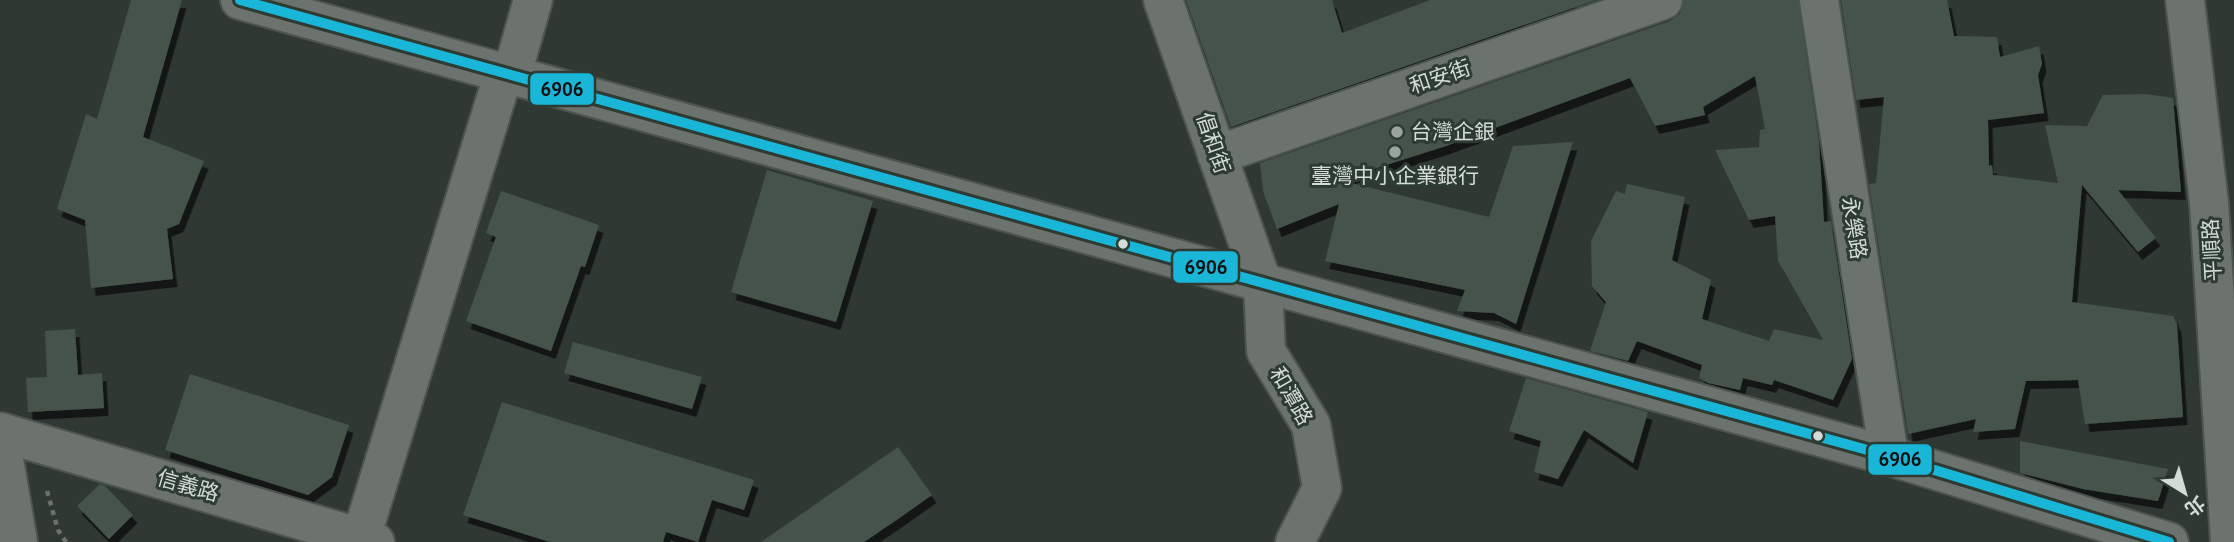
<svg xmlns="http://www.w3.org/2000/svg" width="2234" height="542" viewBox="0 0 2234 542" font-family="'PT Sans','Noto Sans TC',sans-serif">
	<defs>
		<filter id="shadow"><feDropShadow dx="4.5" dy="8" stdDeviation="0" flood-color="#0009"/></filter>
	</defs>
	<rect width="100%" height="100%" fill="#303833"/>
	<!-- building -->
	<path fill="#44534b" filter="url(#shadow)" d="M131,0H182L143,137L204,161L179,224L167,229L173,279L91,288L85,220L57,209L86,114L97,119Z
		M1186,0H1332L1342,33L1430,0H1596L1231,127Z
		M1684,0H1798L1819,141L1824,222L1831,221L1852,359L1833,400L1774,380L1772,385L1743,378L1740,390L1708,383L1699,378L1702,365L1637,341L1628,361L1590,351L1606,302L1592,286L1591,241L1616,191L1625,194L1627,184L1685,197L1672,260L1711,280L1702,319L1769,341L1774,329L1823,340L1778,261L1775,216L1749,220L1715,150L1759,147L1760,130L1765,129L1755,76L1703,107L1705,115L1655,126L1630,78L1446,146L1339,180L1489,217L1513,146L1573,142L1516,324L1494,313L1457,311L1465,290L1325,261L1339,204L1277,229L1263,191L1260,163L1670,21L1680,14Z
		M1841,0H1947L1954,36L1997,37L2000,57L2039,46L2042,64L2038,75L2044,113L1988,120L1989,166L1992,165L1993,175L2058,183L2045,125L2087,126L2103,95L2146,94L2173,98L2181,192L2118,190L2156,238L2138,252L2082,185L2072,302L2173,316L2177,325L2183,417L2085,424L2078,380L2026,381L2015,429L1973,432L1976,419L1908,434L1869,184L1876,183L1884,97L1856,100Z
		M767,170L873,201L836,322L731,292Z
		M501,191L599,225L585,267L581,266L551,351L466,321L496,237L486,233Z
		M75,329L78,375L102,373L104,408L28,412L26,378L47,377L45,331Z
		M573,342L702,377L692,409L564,373Z
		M190,374L349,425L332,477L308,495L165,450Z
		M1526,378L1648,412L1633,463L1584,430L1558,479L1534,472L1541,441L1509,431Z
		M502,402L754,480L744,510L712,500L698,542L666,532L663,542H550L463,515Z
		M2020,441L2168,469L2158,501L2083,489L2020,473Z
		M898,447L932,495L898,519L864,542H761Z
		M100,484L105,486L133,515L109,539L77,506Z"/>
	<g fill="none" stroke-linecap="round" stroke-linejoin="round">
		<defs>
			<path id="minor" d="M240,0L1889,456L2169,542
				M1163,0L1263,285L1266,351L1311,425L1322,488L1295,542
				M1819,0L1889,456
				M2185,0L2209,203L2230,542
				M512,74L533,0
				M1217,155L1663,0
				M0,432L375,542
				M0,436L18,542
				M361,538L504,72"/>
		</defs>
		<!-- minor casing -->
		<use href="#minor" stroke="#4d5450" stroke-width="42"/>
		<!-- path -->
		<path stroke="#6c716e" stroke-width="4.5" stroke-dasharray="5 5" stroke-linecap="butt" d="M47,491L58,530L66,542"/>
		<!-- minor -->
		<use href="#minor" stroke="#6c726e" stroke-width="38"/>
		<defs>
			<path id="bus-1" d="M240,0L1889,456L2169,542"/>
		</defs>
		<!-- bus-1 casing -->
		<use href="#bus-1" stroke="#2d3b32" stroke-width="16"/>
		<!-- bus-1 -->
		<use href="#bus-1" stroke="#1ab6d8" stroke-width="10"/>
	</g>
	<!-- markers -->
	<g fill="#9aa39d" stroke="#2d3b32" stroke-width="2.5">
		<circle cx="1397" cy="132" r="7"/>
		<circle cx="1395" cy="152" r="7"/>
	</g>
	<g fill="#d3dcd6" stroke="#2d3b32" stroke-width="2.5">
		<circle cx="1123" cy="244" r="6"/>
		<circle cx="1818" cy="436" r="6"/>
	</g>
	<g text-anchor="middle" stroke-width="6" stroke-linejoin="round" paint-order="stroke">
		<!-- street labels -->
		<g font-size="21" fill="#d3dcd6" stroke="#2d3b32">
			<text transform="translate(1440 77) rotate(-19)" y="7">和安街</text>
			<text transform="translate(1213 143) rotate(71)" y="7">倡和街</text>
			<text transform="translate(1854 228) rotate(81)" y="7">永樂路</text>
			<text transform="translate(2212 250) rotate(-93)" y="7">平順路</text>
			<text transform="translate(1291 396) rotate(60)" y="7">和潭路</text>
			<text transform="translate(188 486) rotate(16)" y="7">信義路</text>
		</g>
		<!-- poi labels -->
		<g font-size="21" fill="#d3dcd6" stroke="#2d3b32" text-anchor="start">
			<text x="1411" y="139">台灣企銀</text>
			<text x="1395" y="183" text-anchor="middle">臺灣中小企業銀行</text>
		</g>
	</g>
	<g stroke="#2d3b32" stroke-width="2.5">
		<rect x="529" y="72" width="66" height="34" rx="7" fill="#1ab6d8"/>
		<rect x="1172" y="250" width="67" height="34" rx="7" fill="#1ab6d8"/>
		<rect x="1867" y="443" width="66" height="33" rx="7" fill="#1ab6d8"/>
	</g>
	<g font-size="19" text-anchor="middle" font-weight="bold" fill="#111">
		<text x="562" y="96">6906</text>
		<text x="1206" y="274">6906</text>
		<text x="1900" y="466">6906</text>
	</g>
	<!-- north arrow -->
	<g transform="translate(2185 493) rotate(143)" stroke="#2d3b32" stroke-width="5" paint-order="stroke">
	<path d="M0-5L12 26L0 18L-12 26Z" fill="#d3dcd6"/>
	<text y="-10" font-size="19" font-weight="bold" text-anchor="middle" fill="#d3dcd6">北</text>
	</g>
</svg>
